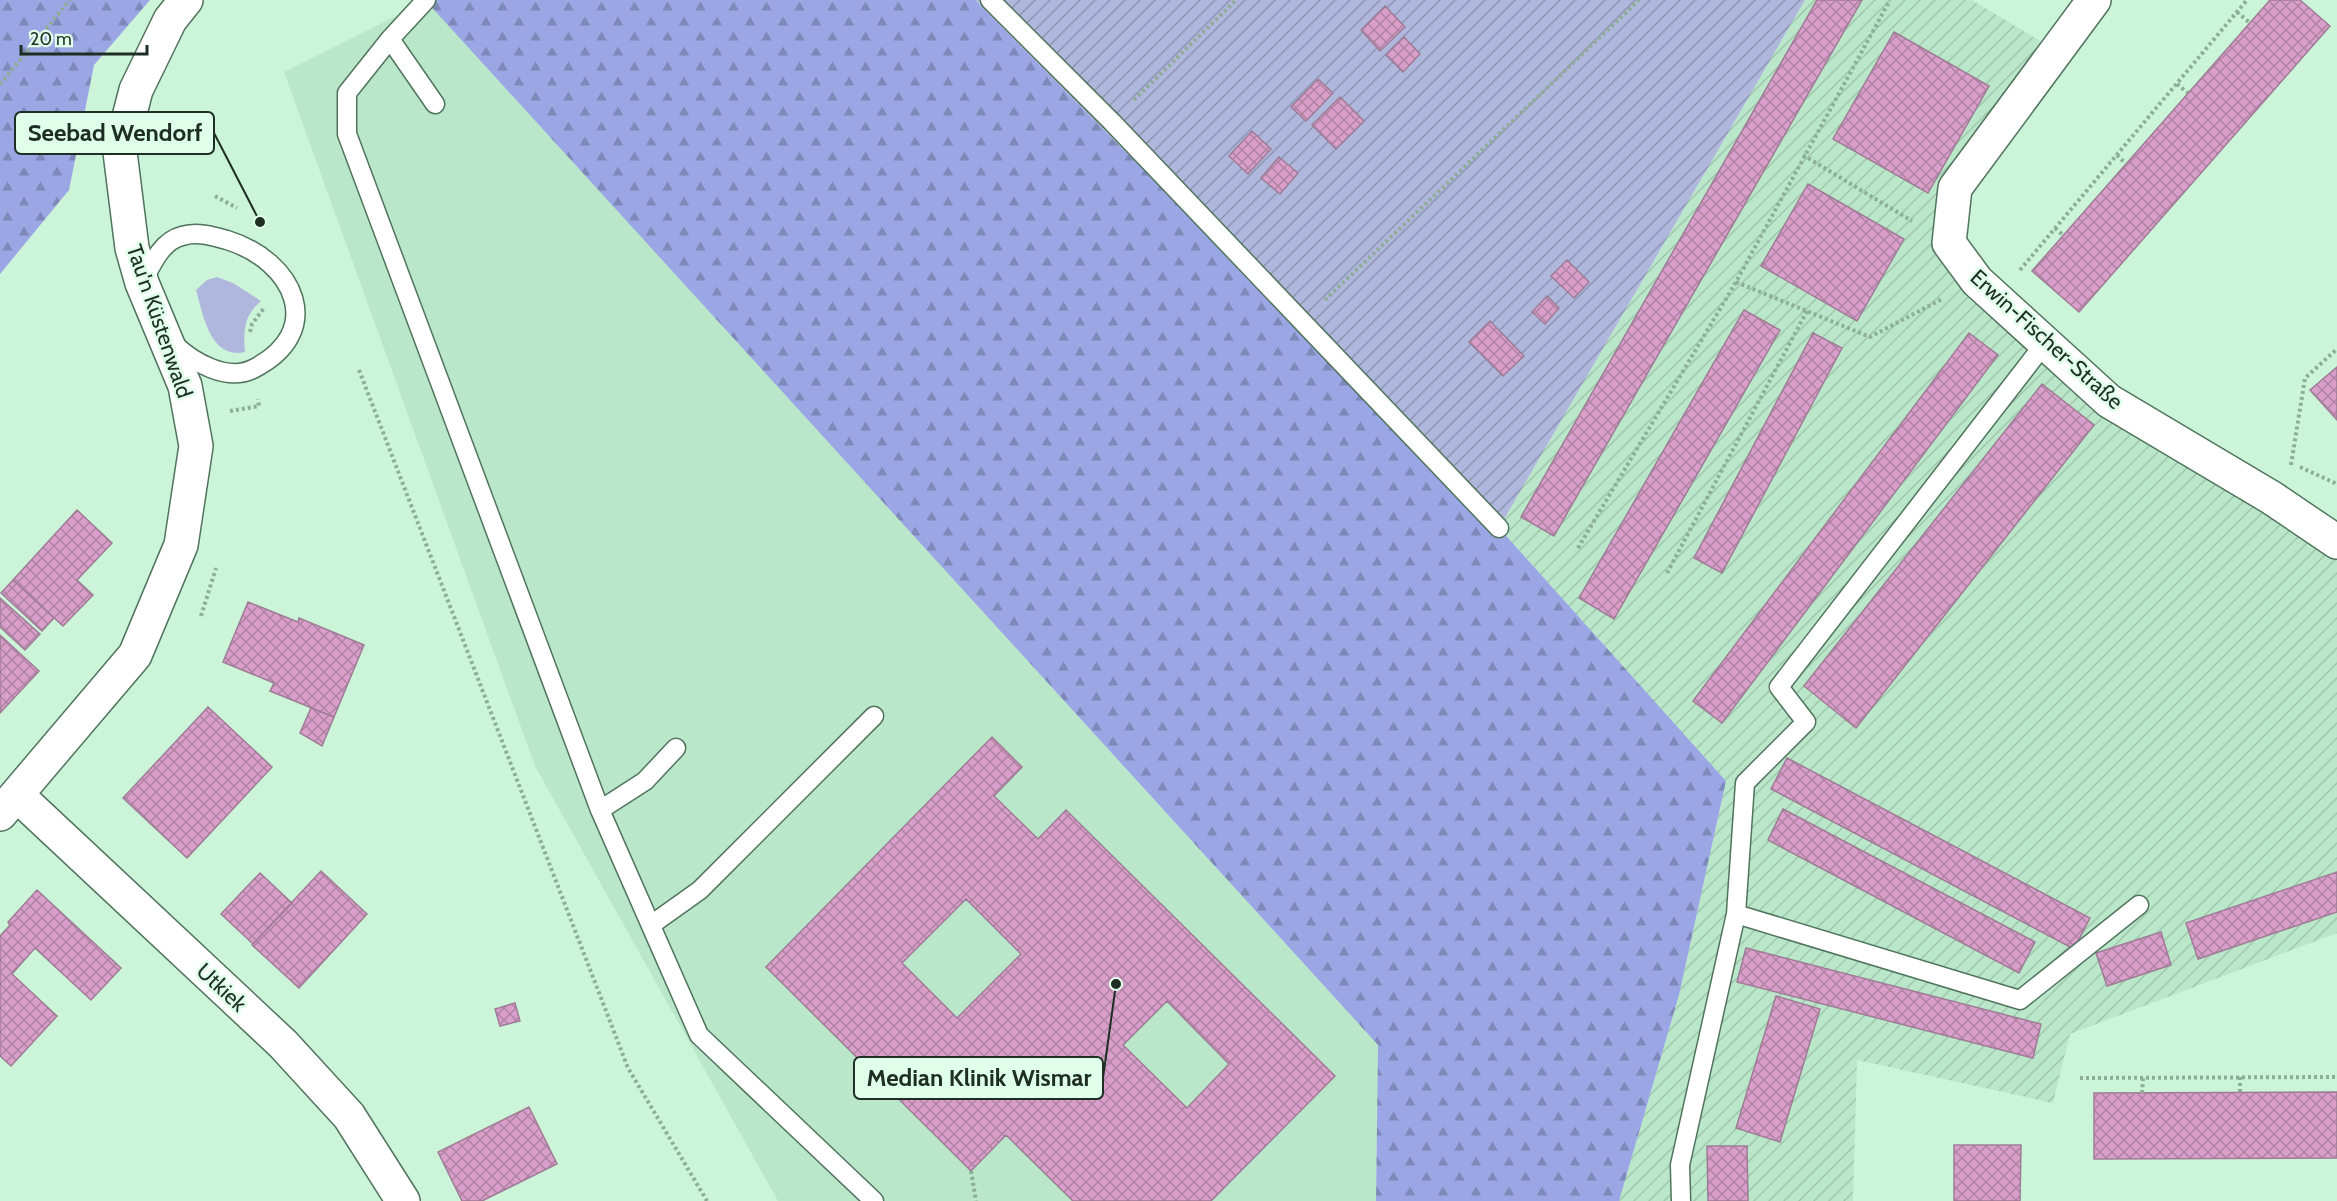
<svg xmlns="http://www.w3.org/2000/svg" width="2337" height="1201" viewBox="0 0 2337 1201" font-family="Cabin,sans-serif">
	<defs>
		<pattern id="industrial-furrows" width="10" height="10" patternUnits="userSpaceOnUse" patternTransform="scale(1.5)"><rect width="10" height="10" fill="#bae7c9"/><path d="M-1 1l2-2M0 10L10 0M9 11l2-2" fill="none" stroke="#9fc6ac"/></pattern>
		<pattern id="forest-firs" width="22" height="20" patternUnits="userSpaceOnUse" patternTransform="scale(1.5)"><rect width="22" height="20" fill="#9ba6e4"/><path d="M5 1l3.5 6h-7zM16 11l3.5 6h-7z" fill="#7e88b9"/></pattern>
		<pattern id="garden-furrows" width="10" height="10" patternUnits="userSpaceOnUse" patternTransform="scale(1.5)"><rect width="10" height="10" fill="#afb7dd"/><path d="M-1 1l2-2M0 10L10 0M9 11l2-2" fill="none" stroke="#8e95b3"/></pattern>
		<pattern id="building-cross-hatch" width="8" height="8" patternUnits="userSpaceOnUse" patternTransform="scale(1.5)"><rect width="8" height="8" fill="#d99fca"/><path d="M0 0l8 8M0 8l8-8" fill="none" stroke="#af82a4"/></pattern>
	</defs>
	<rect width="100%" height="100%" fill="#ccf4d9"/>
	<!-- built -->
	<path fill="#bae7c9" d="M426,1L1378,1045L1376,1201H778L535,766L284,72Z"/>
	<!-- industrial -->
	<path fill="url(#industrial-furrows)" d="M1805,0H1972L2057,51L1955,188L1949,243L2109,401L2337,542V933L2070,1034L2053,1103L1857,1060L1853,1201H1619L1679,995L1726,781L1499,528Z"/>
	<!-- green -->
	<path fill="#afb7dd" d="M217,277L233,283L261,301C244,315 243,331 245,352C210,360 203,314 196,290L207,280Z"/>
	<!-- forest -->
	<path fill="url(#forest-firs)" d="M0,0H150L94,65L69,190L0,274Z
		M425,0H975L1499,528L1726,781L1679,995L1619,1201H1376L1378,1045Z"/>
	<!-- garden -->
	<path fill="url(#garden-furrows)" d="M975,0H1805L1499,528Z"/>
	<!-- building -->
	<path fill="url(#building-cross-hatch)" stroke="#9e7c95" stroke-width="1.5" fill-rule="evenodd" d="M1817,0H1862L1554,536L1521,517Z
		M2270,0H2300L2330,26L2079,312L2032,271Z
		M1385,6L1405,27L1380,51L1361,30Z
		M1894,32L1989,86L1928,193L1833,139Z
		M1404,37L1420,54L1403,72L1386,55Z
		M1318,79L1333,93L1306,121L1291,107Z
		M1340,97L1364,121L1336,149L1312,125Z
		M1252,131L1271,149L1248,174L1229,156Z
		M1279,157L1298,173L1280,194L1261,178Z
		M1808,184L1904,239L1857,321L1761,266Z
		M1567,260L1589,282L1574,298L1551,276Z
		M1547,296L1559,308L1545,324L1532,312Z
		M1744,310L1780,330L1614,619L1579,598Z
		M1490,321L1524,356L1503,376L1469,342Z
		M1813,333L1842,348L1722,573L1694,558Z
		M1969,333L1998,355L1722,723L1693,701Z
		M2337,367V420L2310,390Z
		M2042,384L2094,425L1856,728L1804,686Z
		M77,510L112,543L77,580L93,595L63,626L13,580Z
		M13,580L54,618L42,631L1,593Z
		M0,598L40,634L25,650L0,627Z
		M248,602L298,622L299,618L364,645L334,717L270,691L274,683L223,662Z
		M0,635L39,671L0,713Z
		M208,707L272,767L187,858L123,798Z
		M311,708L334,717L322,746L300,733Z
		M992,737L1022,767L994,796L1038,839L1066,810L1335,1076L1211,1201H1073L1006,1135L971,1171L766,967ZM966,899L1021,954L957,1018L902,963ZM1167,1001L1229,1064L1187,1108L1123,1045Z
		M1787,758L2090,918L2074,949L1771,789Z
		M1783,809L2035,942L2019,973L1768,840Z
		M321,871L367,914L299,988L252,945Z
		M2337,872V912L2198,959L2186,923Z
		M260,873L292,903L253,944L221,914Z
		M37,890L121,968L91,1000L35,948L12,974L57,1016L11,1066L0,1056V936L10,925L8,922Z
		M2161,932L2171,965L2107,986L2096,953Z
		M1746,948L2041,1024L2033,1058L1737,982Z
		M1776,996L1820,1009L1780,1142L1736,1128Z
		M515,1003L520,1021L500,1026L495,1009Z
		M2337,1092V1158L2094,1159V1093Z
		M529,1107L557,1164L482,1201H462L438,1152Z
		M1954,1145H2021L2020,1201H1954Z
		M1707,1146H1747L1748,1201H1708Z"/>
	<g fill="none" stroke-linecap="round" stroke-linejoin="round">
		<defs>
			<path id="service" d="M426,0L390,39L347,93V134L600,810L699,1035L874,1201
				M990,0L1112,122L1499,528
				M390,39L435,104
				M142,283C151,266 161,241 182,236C196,231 213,236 227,240C295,261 327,332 253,369C227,382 193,362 175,345
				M2045,343L1779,687L1806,722L1745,783L1736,914L2020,1000L2139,905
				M600,810L645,781L676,748
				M651,925L700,890L874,716
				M1681,1201L1680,1165L1736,914"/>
			<path id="minor" d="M2094,0L1955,188L1949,243L1977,281L2109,401L2272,498L2337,542
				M17,795L283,1044L349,1116L403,1201
				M0,814L135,655L181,545L196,446L185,386L142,283L132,248L120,152L136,90L170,20L186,0"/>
		</defs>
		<!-- service casing -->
		<use href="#service" stroke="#50745d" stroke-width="21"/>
		<!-- minor casing -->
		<use href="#minor" stroke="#50745d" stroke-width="36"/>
		<!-- path -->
		<path stroke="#8dad98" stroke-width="4" stroke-dasharray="3 3" stroke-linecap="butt" d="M2237,12L2250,23
			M0,84L70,0
			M2177,84L2188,93
			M1134,100L1236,0
			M1803,155L1912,221
			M2117,155L2126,164
			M215,196L237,208
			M2055,228L2063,235
			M2020,270L2247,0
			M1736,282L1870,337L1942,299
			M1325,300L1639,0
			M250,332L252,324L264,308
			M359,370L628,1068L707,1201
			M230,411L259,406L258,399
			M2291,465L2305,378L2337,349
			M2300,467L2337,484
			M1578,548L1736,282L1890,0
			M1667,573L1807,311
			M201,616L216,568
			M2240,1077V1093
			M2080,1078L2337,1077
			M2142,1093L2143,1078
			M971,1171L976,1201"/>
		<!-- service -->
		<use href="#service" stroke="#fff" stroke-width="18"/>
		<!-- minor -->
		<use href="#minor" stroke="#fff" stroke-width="33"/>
	</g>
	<g text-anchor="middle" stroke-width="5" stroke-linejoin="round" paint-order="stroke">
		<!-- street labels -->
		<g font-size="22" fill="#1e2e24" stroke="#dfffea">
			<text transform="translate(160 321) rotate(71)" y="8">Tau'n Küstenwald</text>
			<text transform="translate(2047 339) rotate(42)" y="8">Erwin-Fischer-Straße</text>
			<text transform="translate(222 987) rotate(43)" y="8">Utkiek</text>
		</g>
	</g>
	<!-- callouts -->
	<path fill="none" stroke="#1e2e24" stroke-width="2" d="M260 222L214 133M1116 984L1103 1078"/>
	<g fill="#1e2e24" stroke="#dfffea" stroke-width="2">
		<circle cx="260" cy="222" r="6"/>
		<circle cx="1116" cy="984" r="6"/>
	</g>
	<g fill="#dfffea" stroke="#1e2e24" stroke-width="2">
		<rect x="15" y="112" width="199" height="42" rx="6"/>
		<rect x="854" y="1057" width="249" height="42" rx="6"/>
	</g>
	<g font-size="24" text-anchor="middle" font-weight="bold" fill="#1e2e24">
		<text x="115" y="141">Seebad Wendorf</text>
		<text x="979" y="1086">Median Klinik Wismar</text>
	</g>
	<!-- scale -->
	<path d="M21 45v9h126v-9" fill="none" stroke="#1e2e24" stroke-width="3"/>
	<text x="30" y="45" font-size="18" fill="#1e2e24" stroke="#dfffea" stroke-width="4.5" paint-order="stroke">20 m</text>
</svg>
